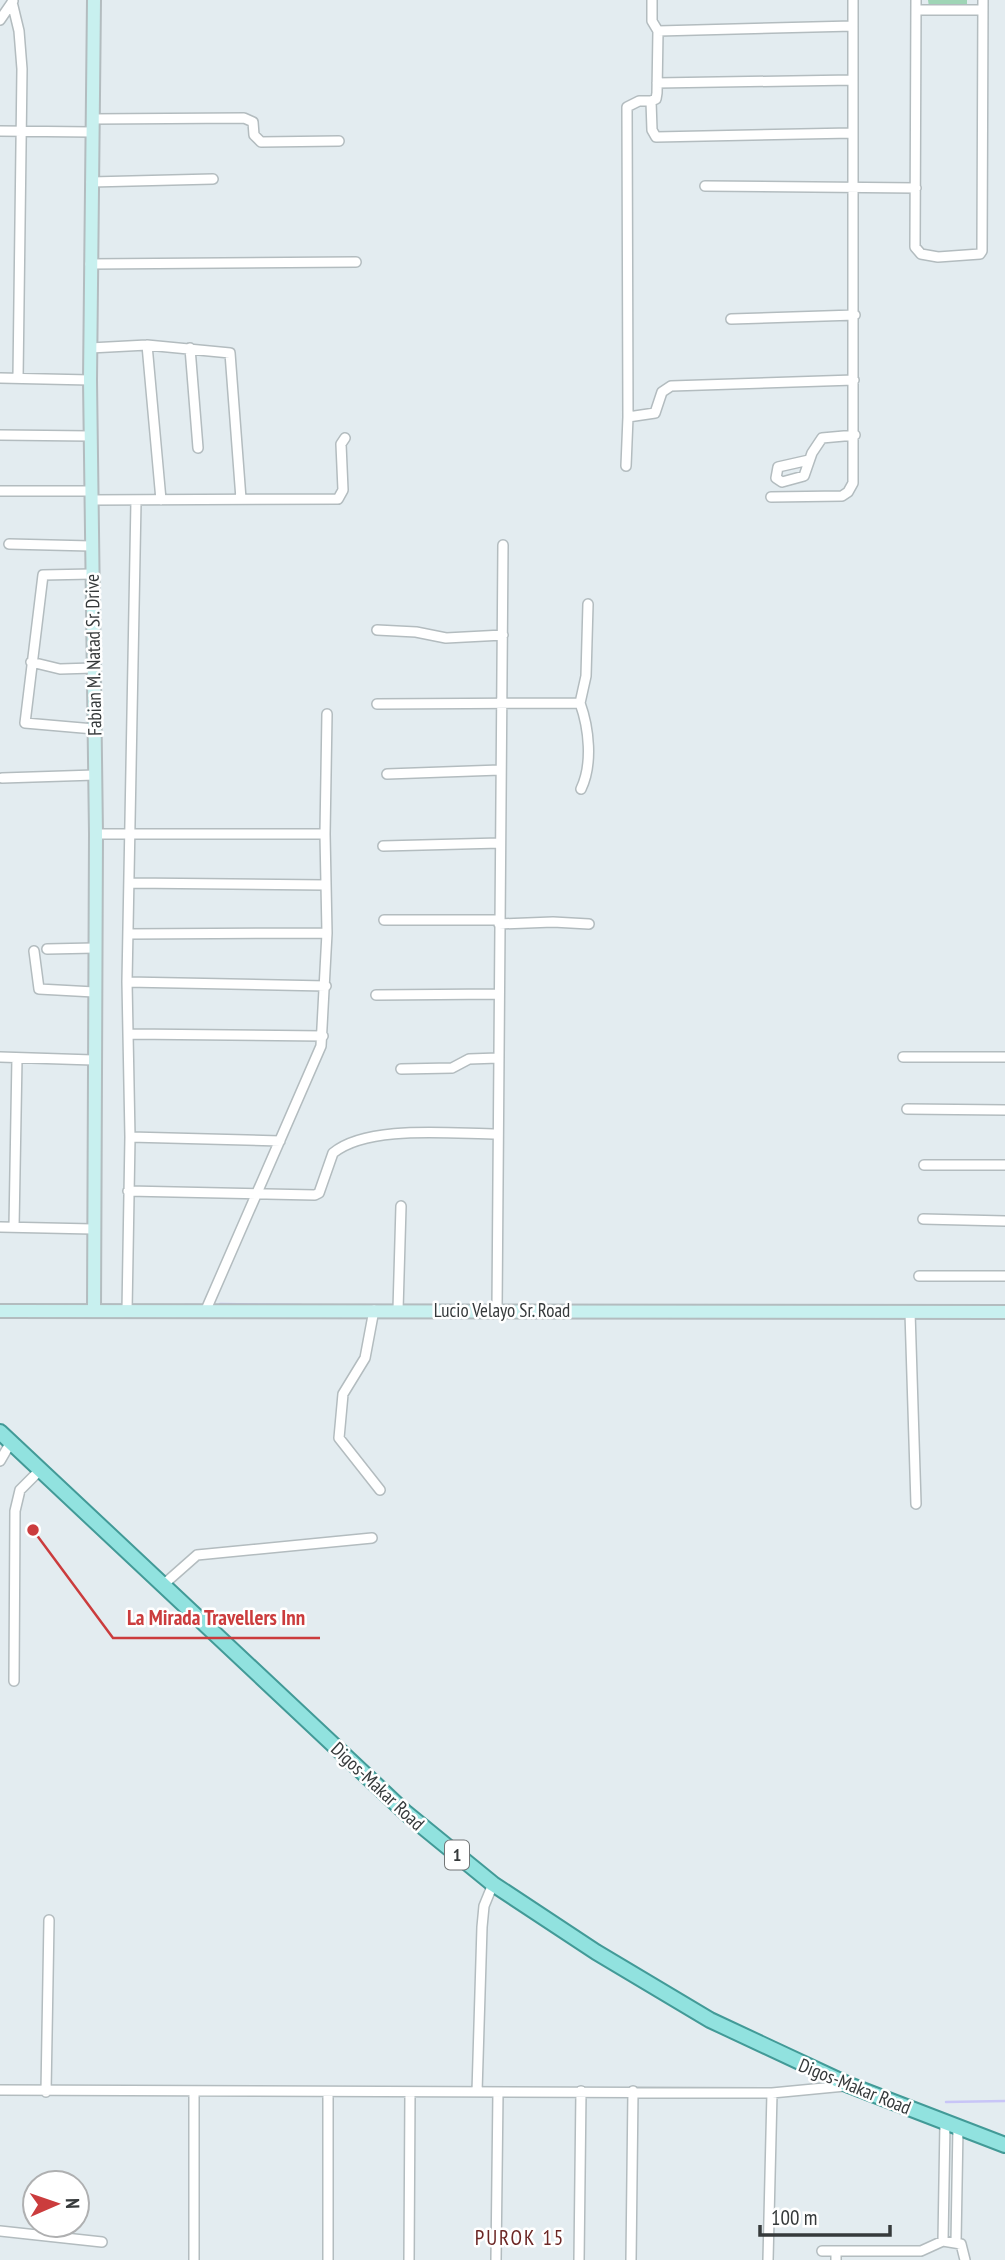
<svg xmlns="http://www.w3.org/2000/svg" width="1005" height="2260" viewBox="0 0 1005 2260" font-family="'PT Sans Narrow',sans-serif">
	<rect width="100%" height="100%" fill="#e3ecf0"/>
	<!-- green -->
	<path fill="#9fd5b6" d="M928,0H967V5L929,7Z"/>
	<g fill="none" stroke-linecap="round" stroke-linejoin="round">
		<!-- stream -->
		<path stroke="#c8c5f7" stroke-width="2.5" d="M220,1304L301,1305
			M185,1305H199
			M946,2102L1005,2101"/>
		<defs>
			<path id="street" d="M652,0V21L658,31L853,26
				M916,0L915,247L921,254L938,257L980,254L982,251L983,0
				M12,2L19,31L22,69L18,378
				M916,10H983
				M0,20L13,1
				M658,31L657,93L656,99L651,101L652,130L656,137L852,133
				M657,83L853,80
				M92,119L244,118L253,122L254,135L261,142L339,141
				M0,131L92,132
				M91,182L213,179
				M705,186L916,188
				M90,264L356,262
				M731,319L855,315
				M147,345L161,500
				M90,348L147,345L230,353L241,499
				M190,348L198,448
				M0,378L90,380
				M628,417L627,107L639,101H651
				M0,435L90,436
				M809,460L778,467L776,478L782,482L804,476L812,453L822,438L855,435
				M626,466L628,417L655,413L662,392L671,386L854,380
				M0,491H90
				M771,497L842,496L848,492L853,483V0
				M91,500L338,499L343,490L341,444L345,438
				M9,544L91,546
				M92,574L43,575L25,723L94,729
				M377,630L416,632L446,638L503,635
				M31,662L60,669L93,668
				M580,703C589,728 593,764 581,789
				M377,704L580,703L586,676L588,604
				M387,774L500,770
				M2,778L95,775
				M96,834H325
				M383,846L500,843
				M130,883L325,885
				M384,920H499
				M499,924L553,922L589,924
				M129,934L327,933
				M47,949L95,948
				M34,951L39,989L94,992
				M127,982L326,986
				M376,995L499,994
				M129,1034L323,1036
				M0,1057L93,1060
				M903,1057H1005
				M401,1069L452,1068L469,1059L498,1058
				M907,1109L1005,1110
				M130,1137L280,1141
				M924,1165H1005
				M128,1191L315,1195L319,1193L333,1153C368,1124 453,1134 498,1134
				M923,1219L1005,1221
				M0,1227L93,1229
				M14,1227L17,1058
				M919,1276H1005
				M497,1309L503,545
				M374,1310L365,1358L343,1394L339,1438L380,1490
				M398,1310L401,1206
				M127,1311L130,1137L127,982L136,501
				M205,1312L321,1046L327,933L325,834L327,714
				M910,1312L916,1504
				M0,1461L11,1442
				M163,1585L197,1555L372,1538
				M14,1681L15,1511L20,1490L40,1470
				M0,2090L772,2093L845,2086
				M46,2092L49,1920
				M477,2092L482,1927L484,1906L493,1884
				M0,2231L102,2242
				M943,2241L945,2123
				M956,2242L958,2127
				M822,2251H836
				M194,2260V2093
				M328,2260V2092
				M409,2260L410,2092
				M496,2260L498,2092
				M579,2260L581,2091
				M631,2260L633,2091
				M768,2260L772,2093
				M836,2260V2251H921L943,2241L961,2244L965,2260"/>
			<path id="secondary" d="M94,0L90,380L96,834L94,1310
				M0,1311L1005,1312"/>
			<path id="primary" d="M0,1432L406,1813L493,1884L596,1952L710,2020L849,2085L1005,2145"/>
		</defs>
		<!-- street casing -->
		<use href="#street" stroke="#b3bcbf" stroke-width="12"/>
		<!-- secondary casing -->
		<use href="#secondary" stroke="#b3bcbf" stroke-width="16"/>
		<!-- primary casing -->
		<use href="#primary" stroke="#429a97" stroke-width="18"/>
		<!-- street -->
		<use href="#street" stroke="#fff" stroke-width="9"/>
		<!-- secondary -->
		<use href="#secondary" stroke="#c8f0ef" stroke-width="12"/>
		<!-- primary -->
		<use href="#primary" stroke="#91e2df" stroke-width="14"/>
	</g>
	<g text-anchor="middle" stroke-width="5" stroke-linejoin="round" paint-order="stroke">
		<!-- shield labels -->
		<rect fill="#fff" stroke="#727576" stroke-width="2" x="445" y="1840.5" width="24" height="29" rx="5"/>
		<g font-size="18" font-weight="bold" fill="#363a3b">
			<text x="457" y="1861">1</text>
		</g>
		<!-- street labels -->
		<g font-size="19" fill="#363a3b" stroke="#fff">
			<text transform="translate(93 655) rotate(-91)" y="7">Fabian M. Natad Sr. Drive</text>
			<text x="502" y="1317">Lucio Velayo Sr. Road</text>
			<text transform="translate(378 1786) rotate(43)" y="7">Digos-Makar Road</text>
			<text transform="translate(855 2086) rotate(22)" y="7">Digos-Makar Road</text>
		</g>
		<!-- neighbourhood labels -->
		<g font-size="21" letter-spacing="2" fill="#6c2725" stroke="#fff">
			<text x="520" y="2245">PUROK 15</text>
		</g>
	</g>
	<!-- callouts -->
	<path fill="none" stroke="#cb3c3d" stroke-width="2.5" d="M33 1530L113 1638H320"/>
	<circle fill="#cb3c3d" stroke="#fff" stroke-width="2.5" cx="33" cy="1530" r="7"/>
	<g font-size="21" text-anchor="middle" font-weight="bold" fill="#cb3c3d" stroke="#fff" stroke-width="5" stroke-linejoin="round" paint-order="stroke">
		<text x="216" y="1625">La Mirada Travellers Inn</text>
	</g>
	<!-- north arrow -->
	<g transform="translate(56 2204) rotate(88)"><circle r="33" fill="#ffffff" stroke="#afb0b1" stroke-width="2"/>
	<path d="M0-5L12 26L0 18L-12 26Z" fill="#cb3c3d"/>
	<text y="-10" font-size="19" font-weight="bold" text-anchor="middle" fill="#363a3b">N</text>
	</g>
	<!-- scale -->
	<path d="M760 2225v10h130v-10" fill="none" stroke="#363a3b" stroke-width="3.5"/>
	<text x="771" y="2225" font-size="21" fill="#363a3b" stroke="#ffffff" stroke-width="5" paint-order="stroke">100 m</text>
</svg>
